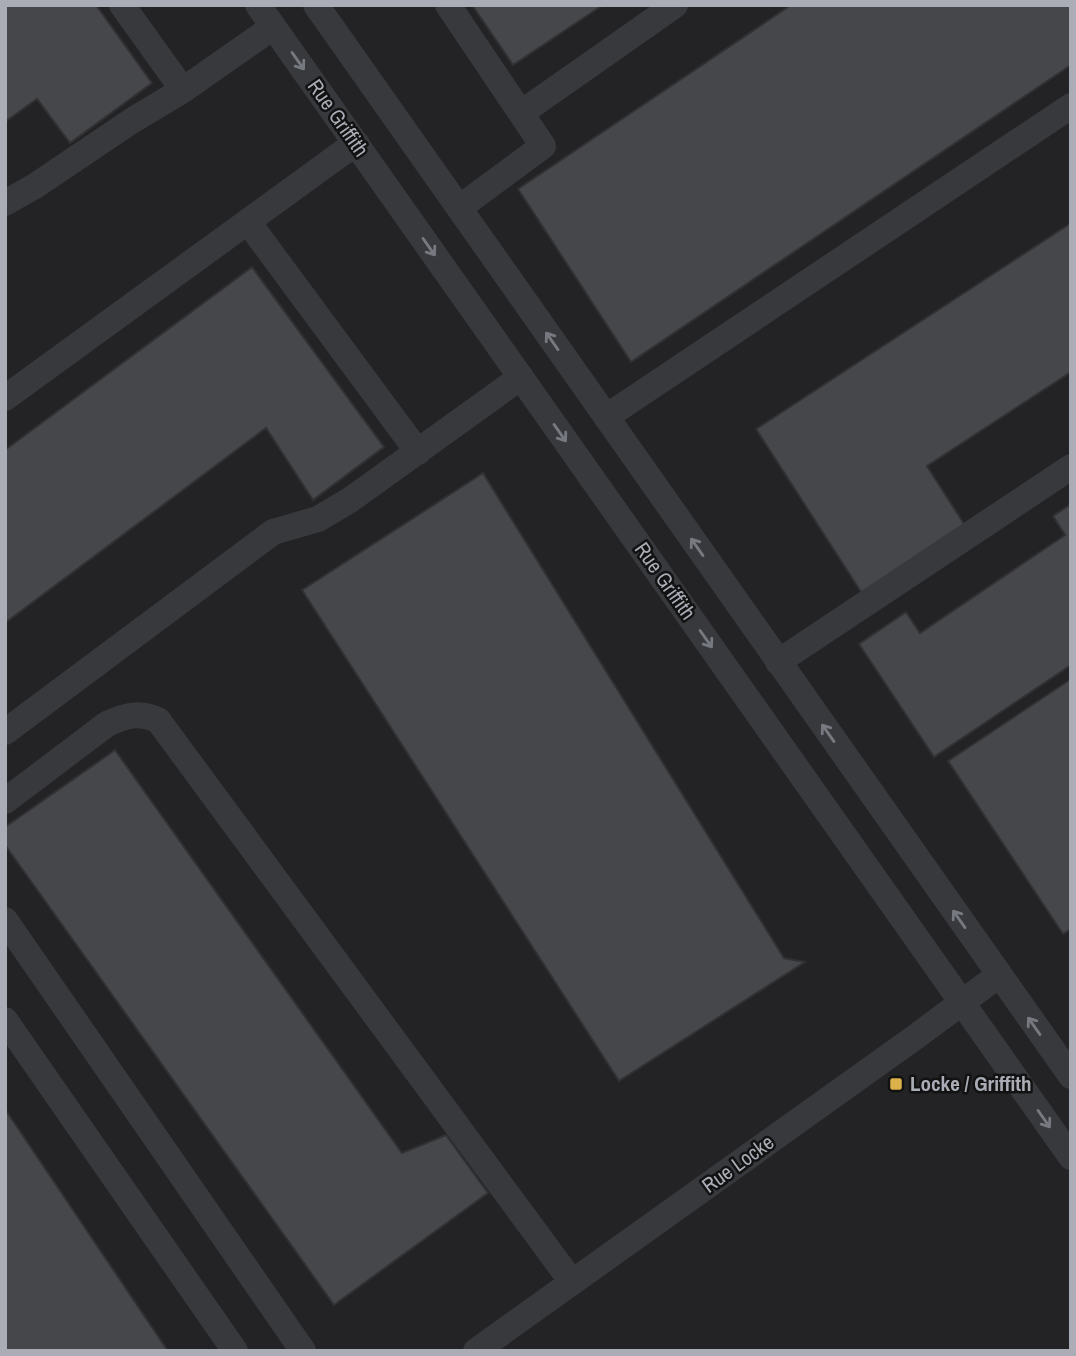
<svg xmlns="http://www.w3.org/2000/svg" width="1076" height="1356" viewBox="0 0 1076 1356" font-family="'Archivo Narrow',sans-serif">
	<rect width="100%" height="100%" fill="#171718"/>
	<!-- built -->
	<path fill="#232325" d="M5,5H1071V1351H5Z"/>
	<!-- building -->
	<path fill="#46474a" stroke="#313134" stroke-width="2" d="M5,5H96L152,83L70,143L37,99L5,122Z
		M472,5H603L513,65Z
		M791,5H1071V65L631,362L518,189Z
		M1071,223V372L927,466L966,527L863,595L756,429Z
		M252,267L384,447L313,500L266,428L5,623V450Z
		M483,473L784,958L805,962L619,1081L302,590Z
		M1071,504V665L934,757L859,644L906,612L920,633L1065,535L1053,516Z
		M1071,679V929L1063,934L948,761Z
		M115,750L402,1153L446,1135L488,1193L334,1305L5,845V827Z
		M5,1109L168,1351H5Z"/>
	<g fill="none" stroke-linecap="round" stroke-linejoin="round">
		<!-- minor -->
		<path stroke="#38393d" stroke-width="26" d="M122,5L183,90L273,27
			M258,5L1071,1157
			M316,5L1071,1076
			M448,5L543,146L459,208
			M521,113L675,5
			M5,203L35,186L133,120L183,90
			M248,222L418,452
			M5,398L342,153L357,144
			M606,417L1071,106
			M778,662L1071,467
			M5,732L273,532L318,519L350,500L521,377
			M5,801L107,724C125,716 139,711 158,720L572,1282
			M5,920L303,1351
			M5,1020L235,1351
			M476,1351L914,1038L999,975"/>
	</g>
	<!-- one-way arrows -->
	<defs><path id="oneway-shaft" d="M-6 0H5M1.5-3L5.5 0L1.5 3" fill="none" stroke-width="1.6" stroke-linecap="round" stroke-linejoin="round" transform="scale(1.75)"/></defs>
	<g stroke="#777980">
		<use href="#oneway-shaft" transform="translate(298 61) rotate(55)"/>
		<use href="#oneway-shaft" transform="translate(429 247) rotate(55)"/>
		<use href="#oneway-shaft" transform="translate(552 341) rotate(-125)"/>
		<use href="#oneway-shaft" transform="translate(560 433) rotate(55)"/>
		<use href="#oneway-shaft" transform="translate(697 547) rotate(-125)"/>
		<use href="#oneway-shaft" transform="translate(706 639) rotate(55)"/>
		<use href="#oneway-shaft" transform="translate(828 733) rotate(-125)"/>
		<use href="#oneway-shaft" transform="translate(959 919) rotate(-125)"/>
		<use href="#oneway-shaft" transform="translate(1034 1026) rotate(-125)"/>
		<use href="#oneway-shaft" transform="translate(1044 1119) rotate(55)"/>
	</g>
	<!-- markers -->
	<rect fill="#dbb24c" stroke="#121213" stroke-width="2.5" x="889" y="1077" width="14" height="14" rx="3.5"/>
	<g text-anchor="middle" stroke-width="5" stroke-linejoin="round" paint-order="stroke">
		<!-- street labels -->
		<g font-size="21" fill="#aaadb6" stroke="#121213">
			<text transform="translate(338 118) rotate(55)" y="7">Rue Griffith</text>
			<text transform="translate(665 581) rotate(55)" y="7">Rue Griffith</text>
			<text transform="translate(738 1164) rotate(-36)" y="7">Rue Locke</text>
		</g>
		<!-- poi labels -->
		<g font-size="21" font-weight="bold" fill="#aaadb6" stroke="#121213" text-anchor="start">
			<text x="910" y="1091">Locke / Griffith</text>
		</g>
	</g>
	<!-- border -->
	<rect width="1076" height="1356" fill="none" stroke="#aaadb6" stroke-width="14"/>
</svg>
